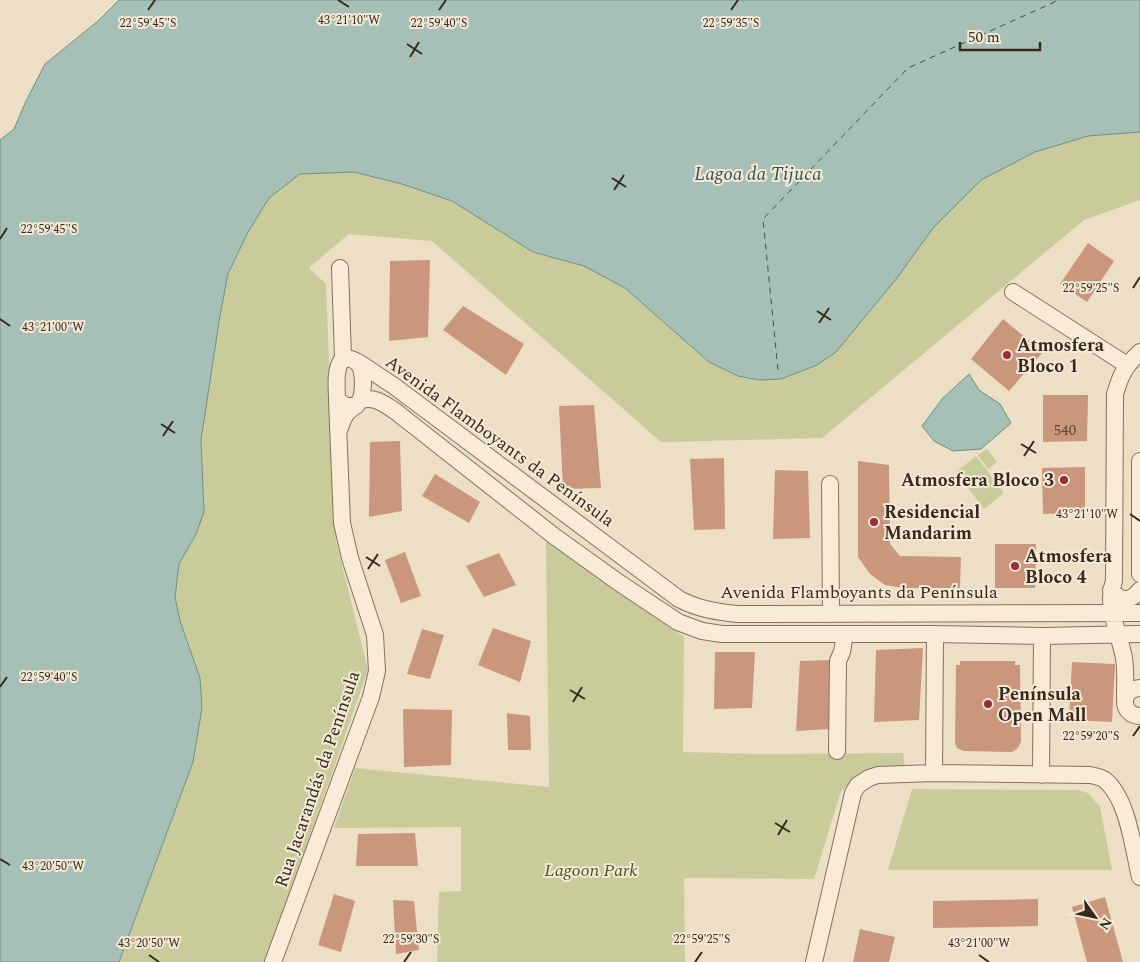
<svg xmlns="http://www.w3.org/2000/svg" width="1140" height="962" viewBox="0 0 1140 962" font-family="Spectral,serif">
	<rect width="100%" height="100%" fill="#eddec6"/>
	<!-- green -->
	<path fill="#c9cb9a" d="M1140,132V200L1084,220L822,438L661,442L432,241L349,234L309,268L326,284L336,541L368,670L266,962H119L193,762L202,708L190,647L180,621L175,597L179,564L196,534L204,512L201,440L220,315L228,274L247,234L269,198L300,174L354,172L402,184L452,201L533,252L584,266L625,288L709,362L738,376L759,380L781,379L817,365L933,228L981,180L1035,152L1088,136Z
		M987,449L997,462L988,469L978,455Z
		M976,456L1004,493L984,509L956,472Z
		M546,540L684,637L683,752L759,754L903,753L905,768L863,771L841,791L814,879L684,878L685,962H437L439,892L461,891V827L334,828L355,768L549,787Z
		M912,789L1077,790L1088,793L1100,807L1112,870H888Z"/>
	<!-- water -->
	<path fill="#a7c0b7" stroke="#6e8f84" d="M119,0H1140V132L1088,136L1035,152L981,180L933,228L897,278L836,352L817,365L781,379L759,380L738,376L709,362L625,288L584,266L533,252L452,201L402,184L354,172L300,174L269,198L247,234L228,274L220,315L201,440L204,512L196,534L179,564L175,597L180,621L200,678L202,708L193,762L119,962H0V140L14,129L26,101L45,64L98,21Z
		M969,374L979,390L1000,404L1011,423L981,449L953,451L934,441L922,426L942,399Z"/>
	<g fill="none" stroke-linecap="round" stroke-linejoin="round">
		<!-- ferry -->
		<path stroke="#2f5752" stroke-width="1" stroke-dasharray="6 5" stroke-linecap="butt" d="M778,370L763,219L908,68L1059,0"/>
	</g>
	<!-- building -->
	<path fill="#ca977d" d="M1088,243L1114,261L1087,302L1060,284Z
		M430,260L428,337L389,341L390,261Z
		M463,306L524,344L506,375L443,330Z
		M1003,319L1043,352L1009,391L971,359Z
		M1043,395H1088L1087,441L1043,442Z
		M594,405L601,488L563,489L559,406Z
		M400,441L402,511L369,517L370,442Z
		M724,458L725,529L694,530L690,459Z
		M858,461L889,465L890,544L900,556L961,557L960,588H904L885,585L870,574L858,557Z
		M1085,467V513L1043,514L1042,468Z
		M775,470L808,471L810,538L773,539Z
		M435,474L480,502L469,523L422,496Z
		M995,544H1036L1035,588H995Z
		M405,552L421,596L401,603L385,560Z
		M499,553L516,585L484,597L466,566Z
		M493,628L531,641L520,682L478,665Z
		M422,629L444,635L430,679L407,674Z
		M923,648L919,720L874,722L876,650Z
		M715,652H755L752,708L714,709Z
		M833,660L831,729L796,731L800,661Z
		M960,661H1015V665H1020L1021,742L1017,749L1012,752L964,751L957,748L955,743L956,665H960Z
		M1072,662L1115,664L1112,722L1069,720Z
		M403,709L452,710L451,765L404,767Z
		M507,713L530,716L531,750H508Z
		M415,833L418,866H356L358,834Z
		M334,894L355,901L341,952L318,945Z
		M1105,897L1123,962H1087L1072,907Z
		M1038,899V926L933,928V901Z
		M393,900L414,901L419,950L396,954Z
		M860,929L895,937L889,962H853Z"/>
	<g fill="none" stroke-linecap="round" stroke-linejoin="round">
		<defs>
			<path id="minor" d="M340,268L343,358
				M1013,292L1127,365
				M358,362L394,386L679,599C698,609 717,612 738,614L1140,613
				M361,400C375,396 384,404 395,411L554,536L618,582L678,622L702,631L722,634H935L1042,636L1140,634
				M340,428C342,422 344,415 349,411C353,407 358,406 360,400C363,396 362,390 363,385C363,370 361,358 343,358C334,370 337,386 337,400L346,406H356
				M1140,461V574
				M830,484L831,614
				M1111,590C1121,602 1130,602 1140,590
				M1140,688C1120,689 1120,715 1140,716
				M1125,698C1125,685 1126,671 1124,658C1119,632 1105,607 1114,581L1115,394C1121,374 1125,366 1140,352
				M837,751L838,661L842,652L845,634
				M934,773L935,634
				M1041,775L1042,636
				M273,962L371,697L377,671L375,635L350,558L342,523L337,400
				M814,962L853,793L858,785L869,778L878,775L934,773L1090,775C1095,776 1101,777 1105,780C1128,799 1133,848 1140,877"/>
		</defs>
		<!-- minor casing -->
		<use href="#minor" stroke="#88705c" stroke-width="18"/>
		<!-- minor -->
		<use href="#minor" stroke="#f8ecd9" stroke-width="16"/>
	</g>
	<!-- ticks -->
	<path fill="none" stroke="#38291f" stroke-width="2" d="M338,0L349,7M148,10L155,0M439,10L446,0M731,10L738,0M407,44L422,54M410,57L419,42M612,178L626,187M614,190L624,175M0,239L7,228M1133,288L1140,277M817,311L831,320M0,319L10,326M819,323L829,308M161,424L175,433M163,436L173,421M1021,444L1036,453M1024,456L1034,441M1130,514L1140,521M366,557L380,566M368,569L378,554M0,687L7,677M570,690L585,699M573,702L582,687M1133,736L1140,726M775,823L790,832M778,835L787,820M0,859L10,865M149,955L159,962M979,955L989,962M404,962L411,952M695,962L702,952"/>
	<!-- markers -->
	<g fill="#952e37" stroke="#f4e9d5" stroke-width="2">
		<circle cx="1007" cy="355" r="5"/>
		<circle cx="1064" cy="480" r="5"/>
		<circle cx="874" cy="522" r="5"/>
		<circle cx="1015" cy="566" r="5"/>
		<circle cx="988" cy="704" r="5"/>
	</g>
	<g text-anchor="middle" stroke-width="4" stroke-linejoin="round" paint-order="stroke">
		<!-- number labels -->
		<g font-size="15" fill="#5c4436">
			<text x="1065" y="435">540</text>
		</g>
		<!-- poi labels -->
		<g font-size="18" font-weight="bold" fill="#38291f" stroke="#f4e9d5" text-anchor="start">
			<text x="1017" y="351">Atmosfera<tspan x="1017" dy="21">Bloco 1</tspan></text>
			<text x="1054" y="486" text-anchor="end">Atmosfera Bloco 3</text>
			<text x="884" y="518">Residencial<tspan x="884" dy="21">Mandarim</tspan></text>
			<text x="1025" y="562">Atmosfera<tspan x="1025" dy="21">Bloco 4</tspan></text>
			<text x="998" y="700">Península<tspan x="998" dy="21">Open Mall</tspan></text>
		</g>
		<!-- street labels -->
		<g font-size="18" fill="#38291f" stroke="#f4e9d5">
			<text transform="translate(500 441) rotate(36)" y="6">Avenida Flamboyants da Península</text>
			<text x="859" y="598">Avenida Flamboyants da Península</text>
			<text transform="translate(317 779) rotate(-71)" y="6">Rua Jacarandás da Península</text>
		</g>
		<!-- park labels -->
		<g font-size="18" font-style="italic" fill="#4c5427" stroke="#f4e9d5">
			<text x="591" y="876">Lagoon Park</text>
		</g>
		<!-- water labels -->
		<g font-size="19" font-style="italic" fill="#2f5752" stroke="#f4e9d5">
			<text x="758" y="180">Lagoa da Tijuca</text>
		</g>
	</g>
	<g font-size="12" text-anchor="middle" fill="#38291f" stroke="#f4e9d5" stroke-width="4" stroke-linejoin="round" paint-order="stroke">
		<text x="349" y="24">43°21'10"W</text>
		<text x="148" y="27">22°59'45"S</text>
		<text x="439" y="27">22°59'40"S</text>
		<text x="731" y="27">22°59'35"S</text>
		<text x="49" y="233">22°59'45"S</text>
		<text x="1091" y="292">22°59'25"S</text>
		<text x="53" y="331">43°21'00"W</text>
		<text x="1087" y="518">43°21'10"W</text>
		<text x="49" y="681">22°59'40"S</text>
		<text x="1091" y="740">22°59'20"S</text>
		<text x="53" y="870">43°20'50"W</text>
		<text x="411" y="943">22°59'30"S</text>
		<text x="702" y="943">22°59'25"S</text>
		<text x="149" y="947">43°20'50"W</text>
		<text x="979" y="947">43°21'00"W</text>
	</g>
	<!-- north arrow -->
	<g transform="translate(1095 917) rotate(123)" stroke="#f4e9d5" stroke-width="4" paint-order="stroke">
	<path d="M0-4L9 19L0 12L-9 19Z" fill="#38291f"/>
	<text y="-8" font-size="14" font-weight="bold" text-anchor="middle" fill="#38291f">N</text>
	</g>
	<!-- scale -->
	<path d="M960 42v8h80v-8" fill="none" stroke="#38291f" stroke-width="2.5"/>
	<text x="968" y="42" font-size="15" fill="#38291f" stroke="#f4e9d5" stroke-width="4" paint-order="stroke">50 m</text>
</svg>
